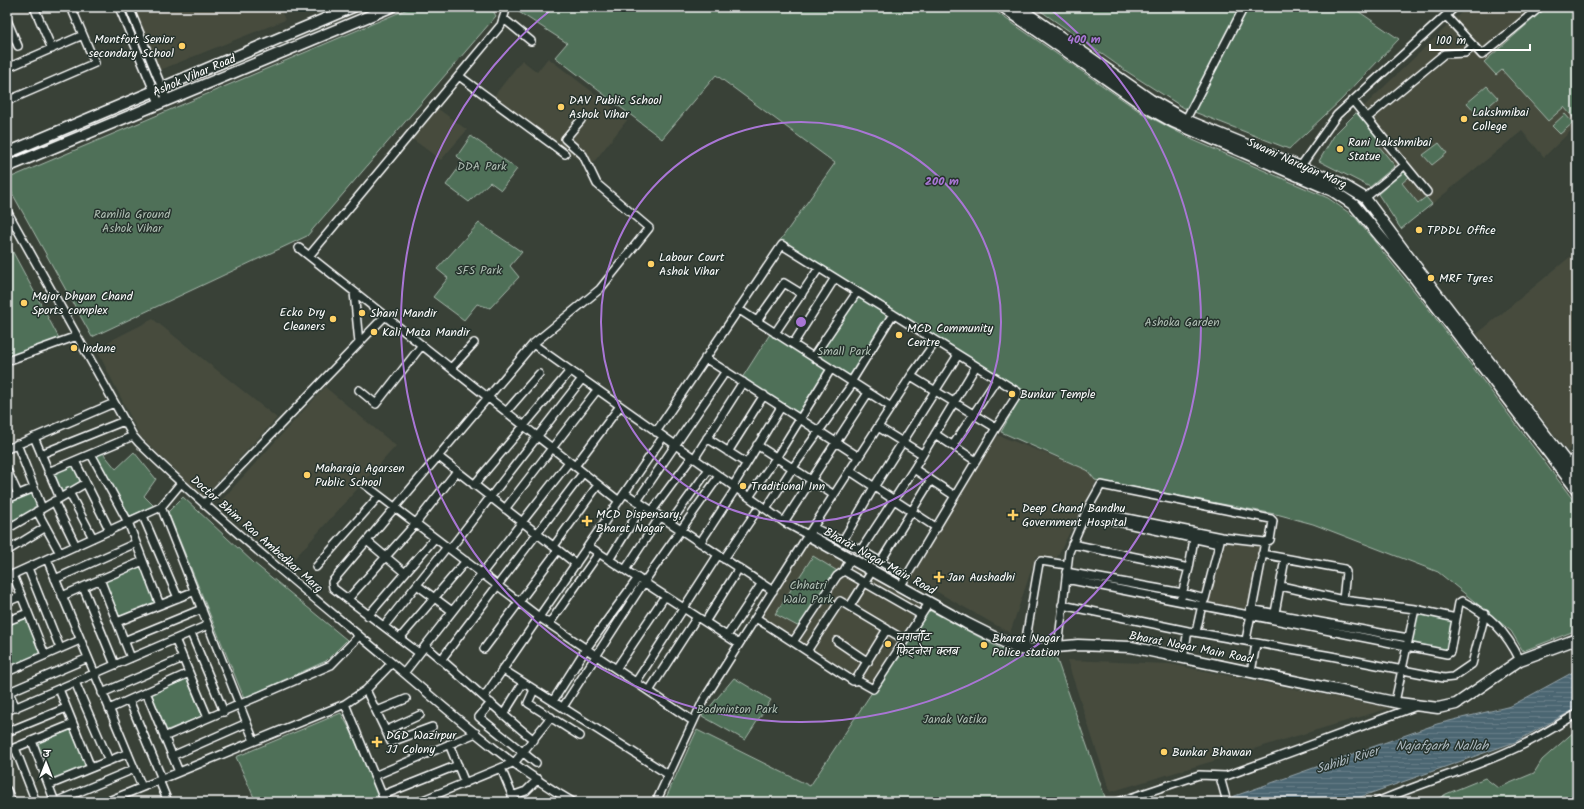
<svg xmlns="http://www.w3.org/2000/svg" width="1584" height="809" viewBox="0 0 1584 809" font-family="Kalam,'Playpen Sans Deva',sans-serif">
	<defs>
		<pattern id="water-rules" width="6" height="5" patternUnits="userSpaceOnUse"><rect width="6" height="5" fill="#4c6672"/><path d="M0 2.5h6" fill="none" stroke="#677d87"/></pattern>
	</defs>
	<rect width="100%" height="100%" fill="#394137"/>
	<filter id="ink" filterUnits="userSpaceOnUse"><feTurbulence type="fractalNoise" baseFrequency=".025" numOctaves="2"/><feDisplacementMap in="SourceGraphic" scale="8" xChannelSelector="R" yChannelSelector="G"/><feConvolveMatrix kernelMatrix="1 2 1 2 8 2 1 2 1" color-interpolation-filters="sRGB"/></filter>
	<g filter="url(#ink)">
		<!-- built -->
		<path fill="#464b3e" d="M129,7H279L285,20L155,72Z
			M1467,7H1577V125L1544,157L1522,131L1401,229L1375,190L1319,161L1335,134Z
			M548,58L628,119L589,168L494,96L522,60L537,72Z
			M437,108L467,130L441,160L411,138Z
			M1577,251V443L1567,451L1477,334Z
			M153,319L277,418L203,497L140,436L96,348Z
			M325,387L396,446L286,568L219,503Z
			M997,435L1100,474L1054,563L1036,556L1010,633L909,576Z
			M1223,536L1261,544L1247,610L1208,602Z
			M809,543L920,606L870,685L761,616Z
			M1067,660L1170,664L1390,708L1110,792Z"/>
		<!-- green -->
		<path fill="#4f7059" stroke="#a7b8ac" d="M412,7H491L496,16L307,236L92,337L7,184V179Z
			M511,7H989L1142,113L1193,140L1328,198L1355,217L1431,312L1577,505V630L1523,651L1511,631L1438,572L1313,524L1280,515L1095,480L1087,470L1001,432L1024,391L779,242L835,163L716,75L662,139L555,57L567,43Z
			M1035,7H1352L1399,39L1341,100L1289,149L1184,108L1126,71Z
			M1547,7H1560L1564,11L1569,7H1577V122L1564,107L1548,121L1502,70L1496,75L1484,62Z
			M1487,86L1498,98L1478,115L1467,103Z
			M1357,112L1380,138L1378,145L1395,166L1370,187L1319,161L1335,134Z
			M1565,114L1573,123L1560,134L1552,126Z
			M471,136L517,169L501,190L490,182L469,202L446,185L463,162L457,156Z
			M1439,143L1447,153L1432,165L1423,155Z
			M1404,172L1409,177L1402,183L1418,203L1426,197L1432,204L1401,229L1378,194Z
			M479,223L522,252L510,266L519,277L490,308L477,304L464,320L433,297L448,278L437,269Z
			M7,241L60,340L7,358Z
			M859,297L889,316L850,376L818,357Z
			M770,334L826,370L798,413L742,378Z
			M134,452L156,479L144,496L154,506L130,516L96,456L103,453L116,469Z
			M75,462L85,482L60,497L50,473Z
			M34,489L41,507L10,525L7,517V500Z
			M183,497L254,563L347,640L326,661L244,698L168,512Z
			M813,556L839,572L803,629L775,614Z
			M142,566L157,604L120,618L105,581Z
			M927,609L1018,658L1056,657L1106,800L1102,802H664L697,730L810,786Z
			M1415,613L1453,620L1447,651L1409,644Z
			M25,616L40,654L7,667V623Z
			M734,678L771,700L745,740L702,716Z
			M187,679L202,716L165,731L150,694Z
			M341,713L352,733L381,802H256L236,757Z
			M72,729L88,767L50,781L35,744Z
			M1577,729V802H1433L1446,794L1485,778L1498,788L1534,773L1542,760Z"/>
		<!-- water -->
		<path fill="url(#water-rules)" stroke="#94a3aa" d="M1577,670V708L1515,742L1346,802H1218L1437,724L1511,706Z"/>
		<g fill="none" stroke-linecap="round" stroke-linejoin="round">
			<defs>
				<path id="street" d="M34,7L52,49
					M119,7L159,103
					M129,7L167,100
					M1446,16L1482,55L1540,7
					M504,19L531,41
					M7,20L18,46
					M7,68L83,35
					M459,76L565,154
					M7,101L95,63L71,7
					M1353,101L1405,165L1365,198
					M1367,118L1444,54L1465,53L1474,46
					M1184,123L1244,7
					M1405,165L1427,192
					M1298,170L1337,115L1455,7
					M7,211L133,436L139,443C219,521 306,591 392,663C449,711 508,765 573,802
					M299,248L619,501
					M309,256L501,25L505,13L504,7
					M354,292L359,343
					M738,309L891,407
					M757,321L784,283L802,294
					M775,333L819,268
					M533,344L784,522L808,535
					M793,344L835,278
					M813,357L857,292
					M705,358L859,457
					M7,361L77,336
					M451,368L474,343
					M911,376L996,428
					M851,382L893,314
					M359,390L376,404L422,345
					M506,412L539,374
					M878,427L922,454
					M656,432L782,245L1018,392V394L996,428L900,587
					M935,434L976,461
					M34,437L60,498
					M707,438L746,463
					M17,444L42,508
					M757,445L834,495
					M953,445L997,379
					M7,449L114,403
					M728,452L764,395
					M41,454L124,421
					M91,454L128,522L160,605
					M439,457L576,564
					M694,459L743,382
					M75,461L110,531
					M575,466L620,406
					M1565,466L1577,456
					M914,469L955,496
					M7,470L18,494
					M850,471L937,528
					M48,472L133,436
					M364,484L539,617L693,721
					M474,485L570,371
					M733,486L781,407
					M69,492L93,538
					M625,493L773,591
					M749,497L776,458L831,369
					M7,499L34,488
					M54,501L76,546
					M637,501L726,371
					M204,504L385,316
					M161,507L254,741
					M505,509L597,390
					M766,509L792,469L853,383
					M37,511L60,553
					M652,511L692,457
					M1086,515L1219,544
					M143,516L178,598
					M7,519L10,527
					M784,522L868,393
					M670,523L709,469
					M814,528L861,550L906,577
					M7,529L86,483
					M367,541L405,573
					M842,542L874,487L958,355
					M700,543L736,488
					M1072,544L1189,568
					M554,546L598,485
					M588,546L739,644
					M450,549L582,379
					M861,550L914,469L976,366
					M7,551L46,527
					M1262,554L1344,569L1346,572L1343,600
					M47,559L142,787
					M724,559L756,512
					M609,560L643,505
					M881,561L931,480
					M316,567L379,496
					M28,568L60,648
					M625,570L660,517
					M844,571L921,615
					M1066,572L1183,593L1205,599
					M13,575L45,655
					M7,577L161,507L181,483
					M55,579L136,543
					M100,579L131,658
					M1066,579L1447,654L1450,652L1459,603L1462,601C1490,615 1506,632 1520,660
					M417,585L452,611
					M1281,586L1343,600L1415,609L1456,618
					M83,587L115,665
					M62,596L143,561
					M1181,598L1189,568L1194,539
					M348,599L416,523L457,471
					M7,602L21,596
					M1062,605L1188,631L1331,656L1444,678L1453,677L1472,664L1485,614
					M850,606L872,571
					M1250,609L1408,638
					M368,616L435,538
					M756,618L853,681H855L887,629L840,601L807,651
					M1274,618L1285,559
					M7,621L28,613
					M117,622L195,591
					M705,622L739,568
					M549,624L599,553
					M384,626L447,547
					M888,630L905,640
					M1196,632L1202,605L1205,599L1220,541
					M191,633L224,712
					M727,636L762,583
					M400,638L466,561
					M175,639L208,718
					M1246,640L1265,542
					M124,641L202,609
					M837,641L868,662
					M793,642L837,576L844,571L850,559
					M425,646C462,676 496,710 534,740
					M1058,648L1069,552L1087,510L1101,485L1271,519L1273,521L1270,540L1265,542L1221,537L1087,510
					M484,649L558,550
					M1024,650L1039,563L1041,561L1067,565
					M419,653L333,588L332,582L533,344L600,289L649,228L597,184L583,155L565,139L581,120
					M1183,658L1188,631
					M441,660L583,473
					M502,669L669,775
					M616,669L665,596
					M7,672L80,640
					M1251,672L1256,644
					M404,673L569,462
					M857,680L873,689L929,603
					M75,682L109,761
					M636,682L718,555
					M7,688L16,708
					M59,689L91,768
					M366,690L391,742L432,727
					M534,690L528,703L580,736
					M649,691L697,617
					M9,692L88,658
					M146,692L179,772
					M102,693L183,658
					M484,697L663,437
					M129,700L162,779
					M553,701L586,649L638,578
					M1395,702L1415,609
					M491,703L479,717L536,763
					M345,704L385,802
					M563,707L644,582L719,476
					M109,709L189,673
					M7,711L208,625
					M377,711L406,699
					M503,715L523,683
					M385,731L420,715
					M7,732L66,708
					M164,737L331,665L359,636
					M32,741L55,802L134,769
					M449,744L465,783
					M15,748L36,802
					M7,751L73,724
					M172,756L247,723
					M501,768L515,802
					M374,776L476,733
					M1220,777L1227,802
					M159,780L168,802
					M49,785L128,753
					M7,790L12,802
					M383,795L458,765
					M512,796L526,791L538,779
					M106,802L345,704L366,690L392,663
					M418,802L515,762L551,717
					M656,802L703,701L808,535L911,376L936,341
					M1118,802L1199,775L1226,776L1417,706
					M1377,802C1423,782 1472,769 1518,747C1538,738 1557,725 1577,714"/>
				<path id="secondary" d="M1003,7L1146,107L1173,122L1333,191L1354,205L1410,272L1577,490
					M1018,7L1151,100L1186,120L1340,183L1365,198L1414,264L1577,476
					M7,153L353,7
					M7,167L391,7
					M808,535L966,623L1016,648L1024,650L1078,645L1131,647L1399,703L1438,708L1456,704L1520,660L1577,639"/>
			</defs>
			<!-- street casing -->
			<use href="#street" stroke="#fff" stroke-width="10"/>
			<!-- secondary casing -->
			<use href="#secondary" stroke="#fff" stroke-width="13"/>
			<!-- street -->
			<use href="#street" stroke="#26332d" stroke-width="7"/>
			<!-- secondary -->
			<use href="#secondary" stroke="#26332d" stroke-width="10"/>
		</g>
	</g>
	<!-- distance rings -->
	<g fill="none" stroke="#a976d5" stroke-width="2">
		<circle cx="801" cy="322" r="200"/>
		<path d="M1050 9A400 400 0 1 1 552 9"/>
	</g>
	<!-- markers -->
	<g fill="#ffd166" stroke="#26332d" stroke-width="1.5">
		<circle cx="182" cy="46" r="4"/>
		<circle cx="561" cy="107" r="4"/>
		<circle cx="1464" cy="119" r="4"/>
		<circle cx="1340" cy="149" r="4"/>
		<circle cx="1419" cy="230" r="4"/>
		<circle cx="651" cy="264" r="4"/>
		<circle cx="1431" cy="278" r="4"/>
		<circle cx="24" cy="303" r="4"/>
		<circle cx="362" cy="313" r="4"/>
		<circle cx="333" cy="319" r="4"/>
		<circle cx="374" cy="332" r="4"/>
		<circle cx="899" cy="335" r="4"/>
		<circle cx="74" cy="348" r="4"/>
		<circle cx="1012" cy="394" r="4"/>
		<circle cx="307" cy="475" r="4"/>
		<circle cx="743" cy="486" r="4"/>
		<path d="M1011 509h4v4h4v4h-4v4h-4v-4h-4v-4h4z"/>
		<path d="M585 515h4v4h4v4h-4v4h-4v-4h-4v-4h4z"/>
		<path d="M937 571h4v4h4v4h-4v4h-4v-4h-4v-4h4z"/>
		<circle cx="888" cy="644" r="4"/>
		<circle cx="984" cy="645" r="4"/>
		<path d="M375 736h4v4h4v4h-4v4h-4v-4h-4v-4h4z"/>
		<circle cx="1164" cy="752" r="4"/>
	</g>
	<g text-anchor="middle" stroke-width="3" stroke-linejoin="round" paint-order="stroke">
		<!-- poi labels -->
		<g font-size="12" fill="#fff" stroke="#26332d" text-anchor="start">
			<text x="174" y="43" text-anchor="end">Montfort Senior<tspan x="174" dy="14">secondary School</tspan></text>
			<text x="569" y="104">DAV Public School<tspan x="569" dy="14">Ashok Vihar</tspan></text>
			<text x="1472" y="116">Lakshmibai<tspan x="1472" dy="14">College</tspan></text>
			<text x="1348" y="146">Rani Lakshmibai<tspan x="1348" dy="14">Statue</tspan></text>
			<text x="1427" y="234">TPDDL Office</text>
			<text x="659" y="261">Labour Court<tspan x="659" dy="14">Ashok Vihar</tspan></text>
			<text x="1439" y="282">MRF Tyres</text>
			<text x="32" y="300">Major Dhyan Chand<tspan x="32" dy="14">Sports complex</tspan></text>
			<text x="325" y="316" text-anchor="end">Ecko Dry<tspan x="325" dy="14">Cleaners</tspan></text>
			<text x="370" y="317">Shani Mandir</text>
			<text x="907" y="332">MCD Community<tspan x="907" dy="14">Centre</tspan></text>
			<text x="382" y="336">Kali Mata Mandir</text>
			<text x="82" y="352">Indane</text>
			<text x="1020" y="398">Bunkur Temple</text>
			<text x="315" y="472">Maharaja Agarsen<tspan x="315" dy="14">Public School</tspan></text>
			<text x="751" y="490">Traditional Inn</text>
			<text x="1022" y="512">Deep Chand Bandhu<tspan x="1022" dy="14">Government Hospital</tspan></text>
			<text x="596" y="518">MCD Dispensary,<tspan x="596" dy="14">Bharat Nagar</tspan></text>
			<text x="947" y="581">Jan Aushadhi</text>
			<text x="896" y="641">जगर्नॉट<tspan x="896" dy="14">फ़िट्नेस क्लब</tspan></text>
			<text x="992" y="642">Bharat Nagar<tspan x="992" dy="14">Police station</tspan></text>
			<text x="386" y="739">DGD Wazirpur<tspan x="386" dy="14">JJ Colony</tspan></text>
			<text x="1172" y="756">Bunkar Bhawan</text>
		</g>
		<!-- street labels -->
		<g font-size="12" fill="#fff" stroke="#26332d">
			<text transform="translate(194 75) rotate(-23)" y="4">Ashok Vihar Road</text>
			<text transform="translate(1297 163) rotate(24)" y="4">Swami Narayan Marg</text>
			<text transform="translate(257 534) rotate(41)" y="4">Doctor Bhim Rao Ambedkar Marg</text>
			<text transform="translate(880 561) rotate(29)" y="4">Bharat Nagar Main Road</text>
			<text transform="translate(1191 647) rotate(11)" y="4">Bharat Nagar Main Road</text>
		</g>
		<!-- park labels -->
		<g font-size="12" fill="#b0bfb4" stroke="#26332d">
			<text x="482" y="170">DDA Park</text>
			<text x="132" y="218">Ramlila Ground<tspan x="132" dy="14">Ashok Vihar</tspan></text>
			<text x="479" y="274">SFS Park</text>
			<text x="1182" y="326">Ashoka Garden</text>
			<text x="844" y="355">Small Park</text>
			<text x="808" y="589">Chhatri<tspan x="808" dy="14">Wala Park</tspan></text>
			<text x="737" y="713">Badminton Park</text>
			<text x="955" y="723">Janak Vatika</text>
		</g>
		<!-- water labels -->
		<g font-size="13" font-style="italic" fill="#aebac0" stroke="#26332d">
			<text x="1442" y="750">Najafgarh Nallah</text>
			<text transform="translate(1347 759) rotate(-17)" y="5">Sahibi River</text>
		</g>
	</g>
	<circle cx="801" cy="322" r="6" fill="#a976d5" stroke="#26332d" stroke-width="2"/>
	<g font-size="12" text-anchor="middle" font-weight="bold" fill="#a976d5" stroke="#26332d" stroke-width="3" stroke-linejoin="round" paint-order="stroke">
		<text x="1084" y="43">400 m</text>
		<text x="942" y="185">200 m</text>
	</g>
	<!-- margin -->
	<rect width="1584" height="809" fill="none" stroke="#26332d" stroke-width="24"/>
	<rect x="12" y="12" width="1560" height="785" fill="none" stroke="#fff" stroke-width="1.5" filter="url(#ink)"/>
	<!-- north arrow -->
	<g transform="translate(46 763)" stroke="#26332d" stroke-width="3" paint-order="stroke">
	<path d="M0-3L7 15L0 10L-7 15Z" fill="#ffffff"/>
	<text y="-6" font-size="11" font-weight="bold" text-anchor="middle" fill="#ffffff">उ</text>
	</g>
	<!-- scale -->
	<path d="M1430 44v6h100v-6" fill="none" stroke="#ffffff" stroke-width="2"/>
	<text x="1436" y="44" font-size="12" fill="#ffffff" stroke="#26332d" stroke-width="3" paint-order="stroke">100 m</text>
</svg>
